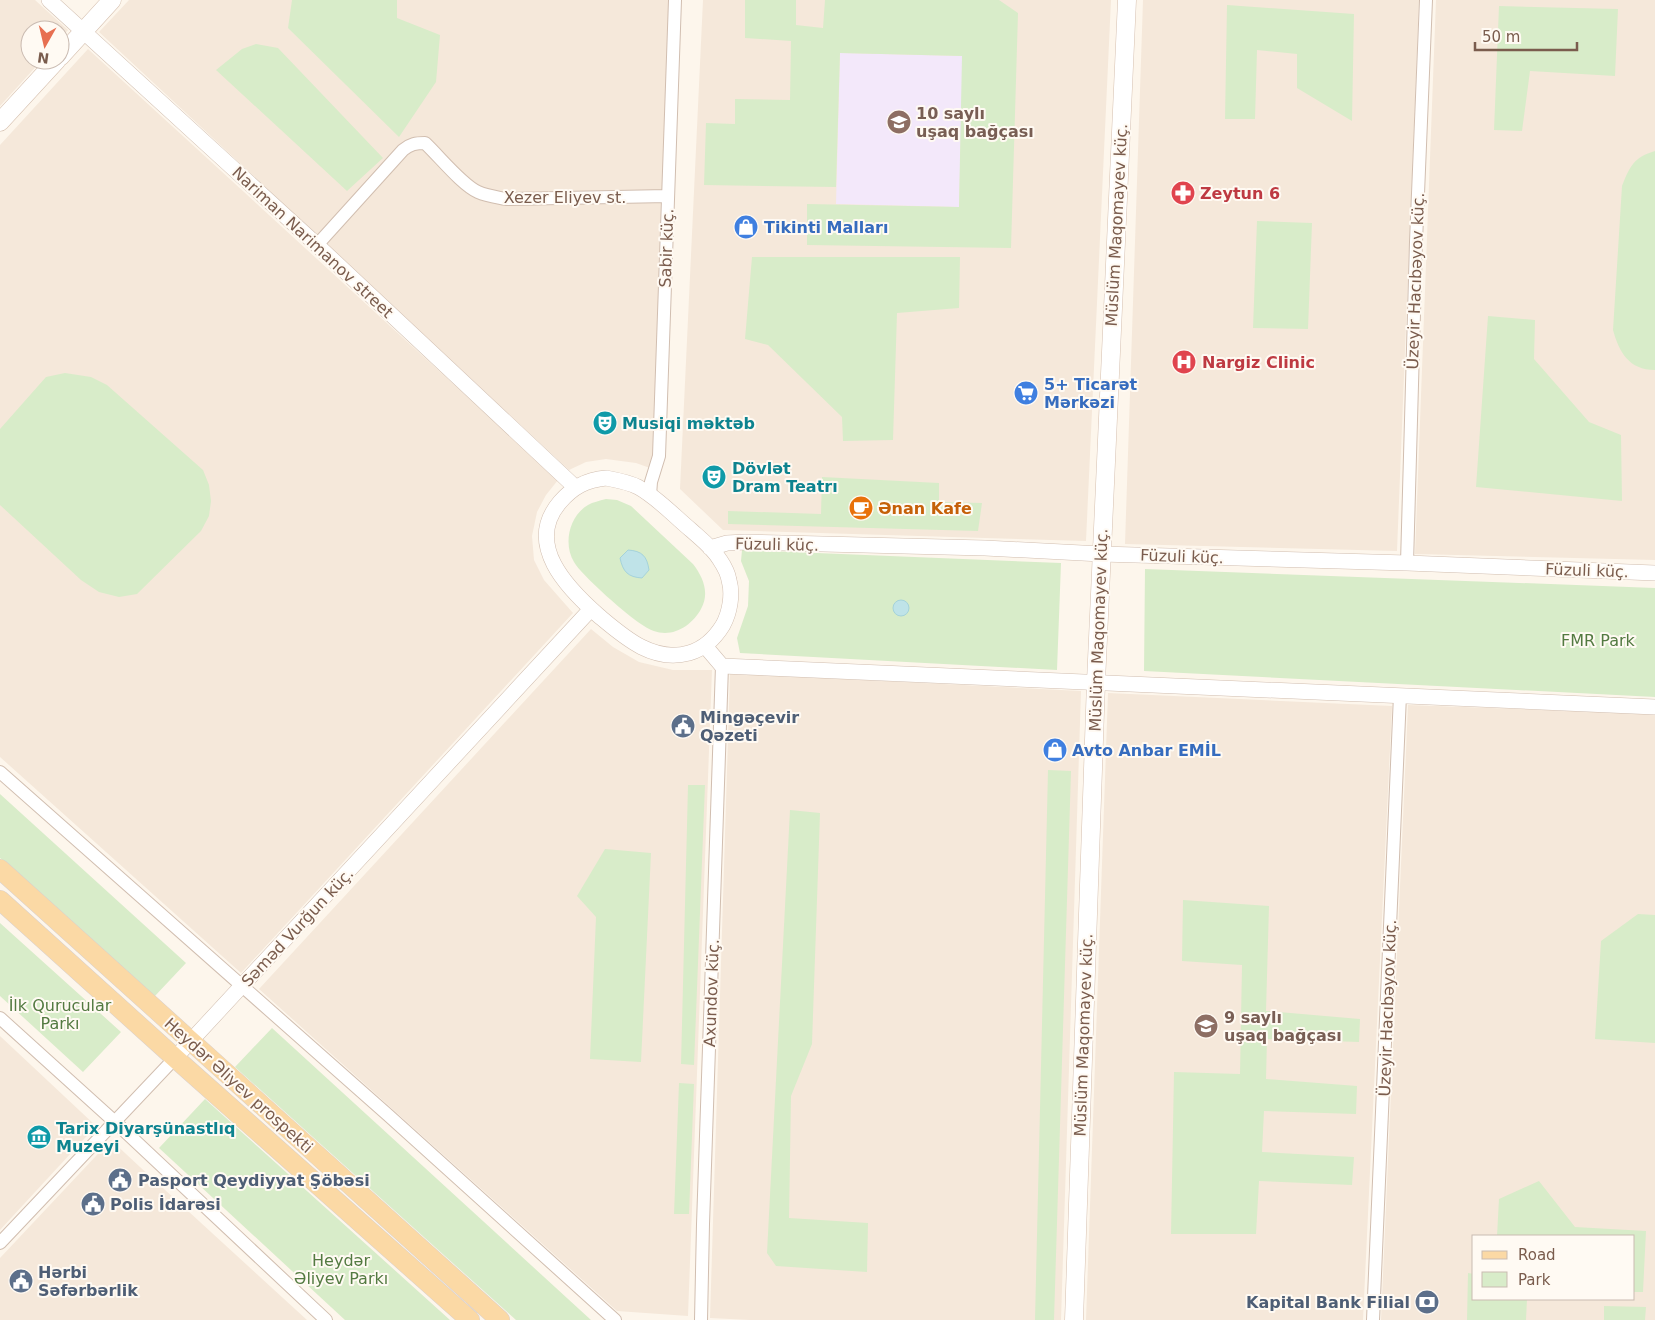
<svg xmlns="http://www.w3.org/2000/svg" width="1655" height="1320" viewBox="0 0 1655 1320" font-family="'DejaVu Sans',sans-serif">
	<rect width="100%" height="100%" fill="#fdf6ec"/>
	<!-- residential -->
	<path fill="#f5e8da" fill-rule="evenodd" d="M0,0H35L68,30L60,39V30H30V60H42L0,106Z
		M129,0H681L661,472L636,463L606,459L586,462L569,470L99,32Z
		M703,0H1111L1086,541L723,530L680,489Z
		M1143,0H1419L1397,551L1125,544Z
		M1436,0H1655V560L1415,554Z
		M88,49L558,480L546,495L537,512L532,536L534,560L544,580L573,613L241,973L0,757V145Z
		M591,629L613,647L639,662L673,670H712L688,1316L617,1311L259,989Z
		M730,673L1081,691L1061,1320H750L710,1318Z
		M1108,693L1392,706L1363,1320H1086Z
		M1408,705L1655,714V1320H1381ZM1474,1236H1634V1299H1474Z
		M0,1036L96,1126L0,1230Z
		M111,1140L140,1167L307,1320H0V1258Z"/>
	<!-- education -->
	<path fill="#f3e8fa" d="M840,53L963,56L959,207L836,204Z"/>
	<!-- green -->
	<path fill="#d8ecc9" d="M292,0H397V18L440,35L436,82L399,137L288,28Z
		M745,0H796V25L823,28L825,0H999L1018,13L1011,248L807,245V204L959,207L962,56L840,53L836,187L704,185L706,123L735,124V99L790,100L791,41L745,38Z
		M1227,5L1354,14L1352,121L1297,88V54L1257,50L1255,119H1225Z
		M1499,6L1618,9L1615,76L1530,71L1522,131L1494,130Z
		M256,44L278,48L383,158L347,191L216,70L242,49Z
		M1655,151V370C1629,370 1619,352 1613,330L1622,186C1630,166 1634,157 1655,151Z
		M1257,221L1312,223L1308,329L1253,328Z
		M752,257H960L959,308L897,313L893,440L843,441L842,417L768,345L745,339Z
		M1488,316L1535,320L1534,359L1589,422L1621,435L1622,501L1476,487Z
		M65,373L91,377L107,385L203,470L209,485L211,501L209,516L201,531L137,594L119,597L99,592L81,580L0,505V429L46,377Z
		M822,477L939,483V502L982,503L978,531L728,524V511L821,514Z
		M606,499L617,500L631,506L693,564C703,577 710,593 701,609C694,622 680,633 665,633C657,633 650,630 644,626C630,618 581,575 574,562C563,544 569,516 588,505C593,502 599,501 606,499Z
		M742,550L1061,563L1057,670L740,653L737,638L748,606L749,581L741,561Z
		M1145,569L1655,588V697L1144,671Z
		M1048,770L1071,771L1054,1320H1035Z
		M688,785H705L694,1065L681,1064Z
		M0,794L186,963L154,997L0,858Z
		M790,810L820,813L812,1044L791,1096L789,1218L868,1223L867,1272L776,1266L767,1253Z
		M605,849L651,853L641,1062L590,1059L596,917L577,896Z
		M1183,900L1269,906L1266,1011L1360,1019L1359,1042L1267,1039L1266,1079L1357,1086L1356,1114L1264,1111L1262,1152L1354,1157L1352,1185L1259,1181L1256,1234H1171L1174,1072L1240,1074L1242,965L1182,961Z
		M1638,914L1655,915V1043L1595,1039L1601,941Z
		M0,923L121,1032L83,1072L0,996Z
		M272,1028L591,1320H516L235,1067Z
		M679,1083L694,1084L689,1214H674Z
		M205,1099L450,1320H345L159,1148Z
		M1539,1181L1575,1227L1646,1231L1643,1292H1634V1236H1497L1499,1199Z
		M1468,1273L1474,1274V1299H1527L1526,1320H1467Z
		M1604,1306L1646,1307L1645,1320H1604Z"/>
	<!-- water -->
	<path fill="#bfe3e8" stroke="#a5d3da" d="M628,550C642,551 647,556 649,570L642,578C628,577 623,572 620,558Z
		M893 608a8 8 0 1 1 16 0a8 8 0 1 1-16 0Z"/>
	<g fill="none" stroke-linecap="round" stroke-linejoin="round">
		<defs>
			<path id="minor" d="M317,245L403,150C410,144 416,143 425,143C439,156 462,185 478,192C487,196 496,197 506,199L668,196
				M650,495L651,482L659,456L675,0
				M1407,563L1416,242L1426,0
				M0,772L388,1115L615,1320
				M0,1018L115,1122L326,1320
				M0,1243L175,1058
				M701,1320L703,1224L722,666
				M1373,1320L1400,695"/>
			<path id="tertiary" d="M49,0L317,245L575,487
				M606,478C617,480 628,482 638,487C658,498 674,516 691,530C701,539 713,548 720,560C724,566 728,574 729,580C733,594 730,612 723,625C715,638 703,649 689,653C653,663 624,637 599,616C567,588 524,544 560,502C573,487 586,480 606,478Z
				M710,548L727,543L745,542L985,548L1101,554L1407,563L1655,573
				M705,646L722,666L1655,707
				M175,1058L591,609"/>
			<path id="secondary" d="M60,57L112,0
				M0,122L57,60
				M1074,1320L1096,682L1127,0"/>
			<path id="primary" d="M0,869L500,1320
				M0,900L175,1058L470,1320"/>
		</defs>
		<!-- minor casing -->
		<use href="#minor" stroke="#d1beb0" stroke-width="14"/>
		<!-- tertiary casing -->
		<use href="#tertiary" stroke="#d1beb0" stroke-width="16"/>
		<!-- secondary casing -->
		<use href="#secondary" stroke="#d6c0b0" stroke-width="19"/>
		<!-- primary casing -->
		<use href="#primary" stroke="#dad1cd" stroke-width="20"/>
		<!-- minor -->
		<use href="#minor" stroke="#fff" stroke-width="12"/>
		<!-- tertiary -->
		<use href="#tertiary" stroke="#fff" stroke-width="15"/>
		<!-- secondary -->
		<use href="#secondary" stroke="#fff" stroke-width="18"/>
		<!-- primary -->
		<use href="#primary" stroke="#fbd9a5" stroke-width="19"/>
	</g>
	<!-- icons -->
	<defs>
		<symbol id="school-disc" viewBox="-11 -11 22 22"><circle r="9.5" fill="#8d6e63" stroke="#fffaf3"/><path d="M0-5L7-2L0 1L-7-2ZM-4 1L0 2.5L4 1V4Q0 6-4 4Z" fill="#fff"/></symbol>
		<symbol id="pharmacy-disc" viewBox="-11 -11 22 22"><circle r="9.5" fill="#e0444e" stroke="#fffaf3"/><path d="M-2-6h4v4h4v4h-4v4h-4v-4h-4v-4h4Z" fill="#fff"/></symbol>
		<symbol id="shop-disc" viewBox="-11 -11 22 22"><circle r="9.5" fill="#3f7fe0" stroke="#fffaf3"/><path d="M-5-2.5h2.3a2.7 3.5 0 0 1 5.4 0H5L5.5 6h-11ZM-1.5-2.5h3a1.5 2.3 0 0 0-3 0Z" fill="#fff"/></symbol>
		<symbol id="hospital-disc" viewBox="-11 -11 22 22"><circle r="9.5" fill="#e0444e" stroke="#fffaf3"/><path d="M-5-5h3v3.5h4V-5h3V5h-3V1.5h-4V5h-3Z" fill="#fff"/></symbol>
		<symbol id="supermarket-disc" viewBox="-11 -11 22 22"><circle r="9.5" fill="#3f7fe0" stroke="#fffaf3"/><path d="M-6-5.5h2.5l.6 2H6L4.5 2H-2.5L-4.4-4H-6ZM-1.5 3.2a1.3 1.3 0 1 0 .1 0ZM3 3.2a1.3 1.3 0 1 0 .1 0Z" fill="#fff"/></symbol>
		<symbol id="theatre-disc" viewBox="-11 -11 22 22"><circle r="9.5" fill="#0f9aa8" stroke="#fffaf3"/><path d="M-5-5.5Q0-4 5-5.5V0Q5 5 0 6Q-5 5-5 0ZM-3.3-2.5H-1v1.5H-3.3ZM1-2.5H3.3v1.5H1ZM-2.8 1Q0 5.5 2.8 1Z" fill="#fff"/></symbol>
		<symbol id="cafe-disc" viewBox="-11 -11 22 22"><circle r="9.5" fill="#e8710a" stroke="#fffaf3"/><path d="M-5.5-4.5H6V0H3Q3 3.5 0 3.5H-2.5Q-5.5 3.5-5.5 0ZM3-3.2v2h1.7v-2ZM-6 4.5H4V6H-6Z" fill="#fff"/></symbol>
		<symbol id="civic-disc" viewBox="-11 -11 22 22"><circle r="9.5" fill="#5c6f8a" stroke="#fffaf3"/><path d="M-.6-6.5H3V-4.5H.6V-3L4-1V1h2V6H-6V1h2V-1L-.6-3ZM-1.2 2.5V6h2.4V2.5Z" fill="#fff"/></symbol>
		<symbol id="museum-disc" viewBox="-11 -11 22 22"><circle r="9.5" fill="#0f9aa8" stroke="#fffaf3"/><path d="M0-6L6-3V-2H-6V-3ZM-5-1h2V3h-2ZM-1-1h2V3h-2ZM3-1h2V3H3ZM-6 4H6V6H-6Z" fill="#fff"/></symbol>
		<symbol id="bank-disc" viewBox="-11 -11 22 22"><circle r="9.5" fill="#5c6f8a" stroke="#fffaf3"/><path d="M-6-4H6V4H-6ZM0-2.3a2.3 2.3 0 1 0 0 4.6a2.3 2.3 0 1 0 0-4.6Z" fill="#fff"/></symbol>
	</defs>
	<g fill-rule="evenodd">
		<use href="#school-disc" x="885" y="108" width="28" height="28"/>
		<use href="#pharmacy-disc" x="1169" y="179" width="28" height="28"/>
		<use href="#shop-disc" x="732" y="213" width="28" height="28"/>
		<use href="#hospital-disc" x="1170" y="348" width="28" height="28"/>
		<use href="#supermarket-disc" x="1012" y="379" width="28" height="28"/>
		<use href="#theatre-disc" x="591" y="409" width="28" height="28"/>
		<use href="#theatre-disc" x="700" y="463" width="28" height="28"/>
		<use href="#cafe-disc" x="847" y="494" width="28" height="28"/>
		<use href="#civic-disc" x="669" y="712" width="28" height="28"/>
		<use href="#shop-disc" x="1041" y="736" width="28" height="28"/>
		<use href="#school-disc" x="1192" y="1012" width="28" height="28"/>
		<use href="#museum-disc" x="25" y="1123" width="28" height="28"/>
		<use href="#civic-disc" x="106" y="1166" width="28" height="28"/>
		<use href="#civic-disc" x="79" y="1190" width="28" height="28"/>
		<use href="#civic-disc" x="7" y="1267" width="28" height="28"/>
		<use href="#bank-disc" x="1413" y="1288" width="28" height="28"/>
	</g>
	<g text-anchor="middle" stroke-width="4" stroke-linejoin="round" paint-order="stroke">
		<!-- education labels -->
		<g font-size="16" font-weight="bold" fill="#785e54" stroke="#fffaf3" text-anchor="start">
			<text x="916" y="119">10 saylı<tspan x="916" dy="18">uşaq bağçası</tspan></text>
			<text x="1224" y="1023">9 saylı<tspan x="1224" dy="18">uşaq bağçası</tspan></text>
		</g>
		<!-- health labels -->
		<g font-size="16" font-weight="bold" fill="#be3a42" stroke="#fffaf3" text-anchor="start">
			<text x="1200" y="199">Zeytun 6</text>
			<text x="1202" y="368">Nargiz Clinic</text>
		</g>
		<!-- street labels -->
		<g font-size="16" fill="#7a5c4d" stroke="#fffaf3">
			<text x="565" y="203">Xezer Eliyev st.</text>
			<text transform="translate(1116 225) rotate(-87)" y="6">Müslüm Maqomayev küç.</text>
			<text transform="translate(313 242) rotate(43)" y="6">Nariman Narimanov street</text>
			<text transform="translate(666 248) rotate(-88)" y="6">Sabir küç.</text>
			<text transform="translate(1415 281) rotate(-88)" y="6">Üzeyir Hacıbəyov küç.</text>
			<text transform="translate(777 544) rotate(1)" y="6">Füzuli küç.</text>
			<text transform="translate(1182 556) rotate(2)" y="6">Füzuli küç.</text>
			<text transform="translate(1587 570) rotate(2)" y="6">Füzuli küç.</text>
			<text transform="translate(1098 630) rotate(-88)" y="6">Müslüm Maqomayev küç.</text>
			<text transform="translate(297 927) rotate(-47)" y="6">Səməd Vurğun küç.</text>
			<text transform="translate(711 993) rotate(-88)" y="6">Axundov küç.</text>
			<text transform="translate(1387 1008) rotate(-88)" y="6">Üzeyir Hacıbəyov küç.</text>
			<text transform="translate(1083 1035) rotate(-88)" y="6">Müslüm Maqomayev küç.</text>
			<text transform="translate(239 1085) rotate(42)" y="6">Heydər Əliyev prospekti</text>
		</g>
		<!-- shop labels -->
		<g font-size="16" font-weight="bold" fill="#366cbe" stroke="#fffaf3" text-anchor="start">
			<text x="764" y="233">Tikinti Malları</text>
			<text x="1044" y="390">5+ Ticarət<tspan x="1044" dy="18">Mərkəzi</tspan></text>
			<text x="1072" y="756">Avto Anbar EMİL</text>
		</g>
		<!-- culture labels -->
		<g font-size="16" font-weight="bold" fill="#0d838f" stroke="#fffaf3" text-anchor="start">
			<text x="622" y="429">Musiqi məktəb</text>
			<text x="732" y="474">Dövlət<tspan x="732" dy="18">Dram Teatrı</tspan></text>
			<text x="56" y="1134">Tarix Diyarşünastlıq<tspan x="56" dy="18">Muzeyi</tspan></text>
		</g>
		<!-- food labels -->
		<g font-size="16" font-weight="bold" fill="#c56008" stroke="#fffaf3" text-anchor="start">
			<text x="878" y="514">Ənan Kafe</text>
		</g>
		<!-- park labels -->
		<g font-size="16" fill="#537a41" stroke="#fffaf3">
			<text x="1598" y="646">FMR Park</text>
			<text x="60" y="1011">İlk Qurucular<tspan x="60" dy="18">Parkı</tspan></text>
			<text x="341" y="1266">Heydər<tspan x="341" dy="18">Əliyev Parkı</tspan></text>
		</g>
		<!-- service labels -->
		<g font-size="16" font-weight="bold" fill="#4e5e75" stroke="#fffaf3" text-anchor="start">
			<text x="700" y="723">Mingəçevir<tspan x="700" dy="18">Qəzeti</tspan></text>
			<text x="138" y="1186">Pasport Qeydiyyat Şöbəsi</text>
			<text x="110" y="1210">Polis İdarəsi</text>
			<text x="38" y="1278">Hərbi<tspan x="38" dy="18">Səfərbərlik</tspan></text>
			<text x="1410" y="1308" text-anchor="end">Kapital Bank Filial</text>
		</g>
	</g>
	<!-- legend -->
	<rect x="1472" y="1235" width="162" height="65" fill="#fffaf3" stroke="#cabbb1"/>
	<rect x="1482" y="1251" width="25" height="8" fill="#fbd9a5" stroke="#cabbb1"/>
	<text x="1518" y="1260" font-size="15" fill="#7a5c4d">Road</text>
	<rect x="1482" y="1272" width="25" height="15" fill="#d8ecc9" stroke="#cabbb1"/>
	<text x="1518" y="1285" font-size="15" fill="#7a5c4d">Park</text>
	<!-- north arrow -->
	<g transform="translate(45 45) rotate(188)"><circle r="24" fill="#fffaf3" stroke="#cabbb1"/>
	<path d="M0-4L9 19L0 12L-9 19Z" fill="#e76f51"/>
	<text y="-8" font-size="14" font-weight="bold" text-anchor="middle" fill="#7a5c4d">N</text>
	</g>
	<!-- scale -->
	<path d="M1475 42v8h102v-8" fill="none" stroke="#7a5c4d" stroke-width="2.5"/>
	<text x="1482" y="42" font-size="15" fill="#7a5c4d" stroke="#fffaf3" stroke-width="4" paint-order="stroke">50 m</text>
</svg>
